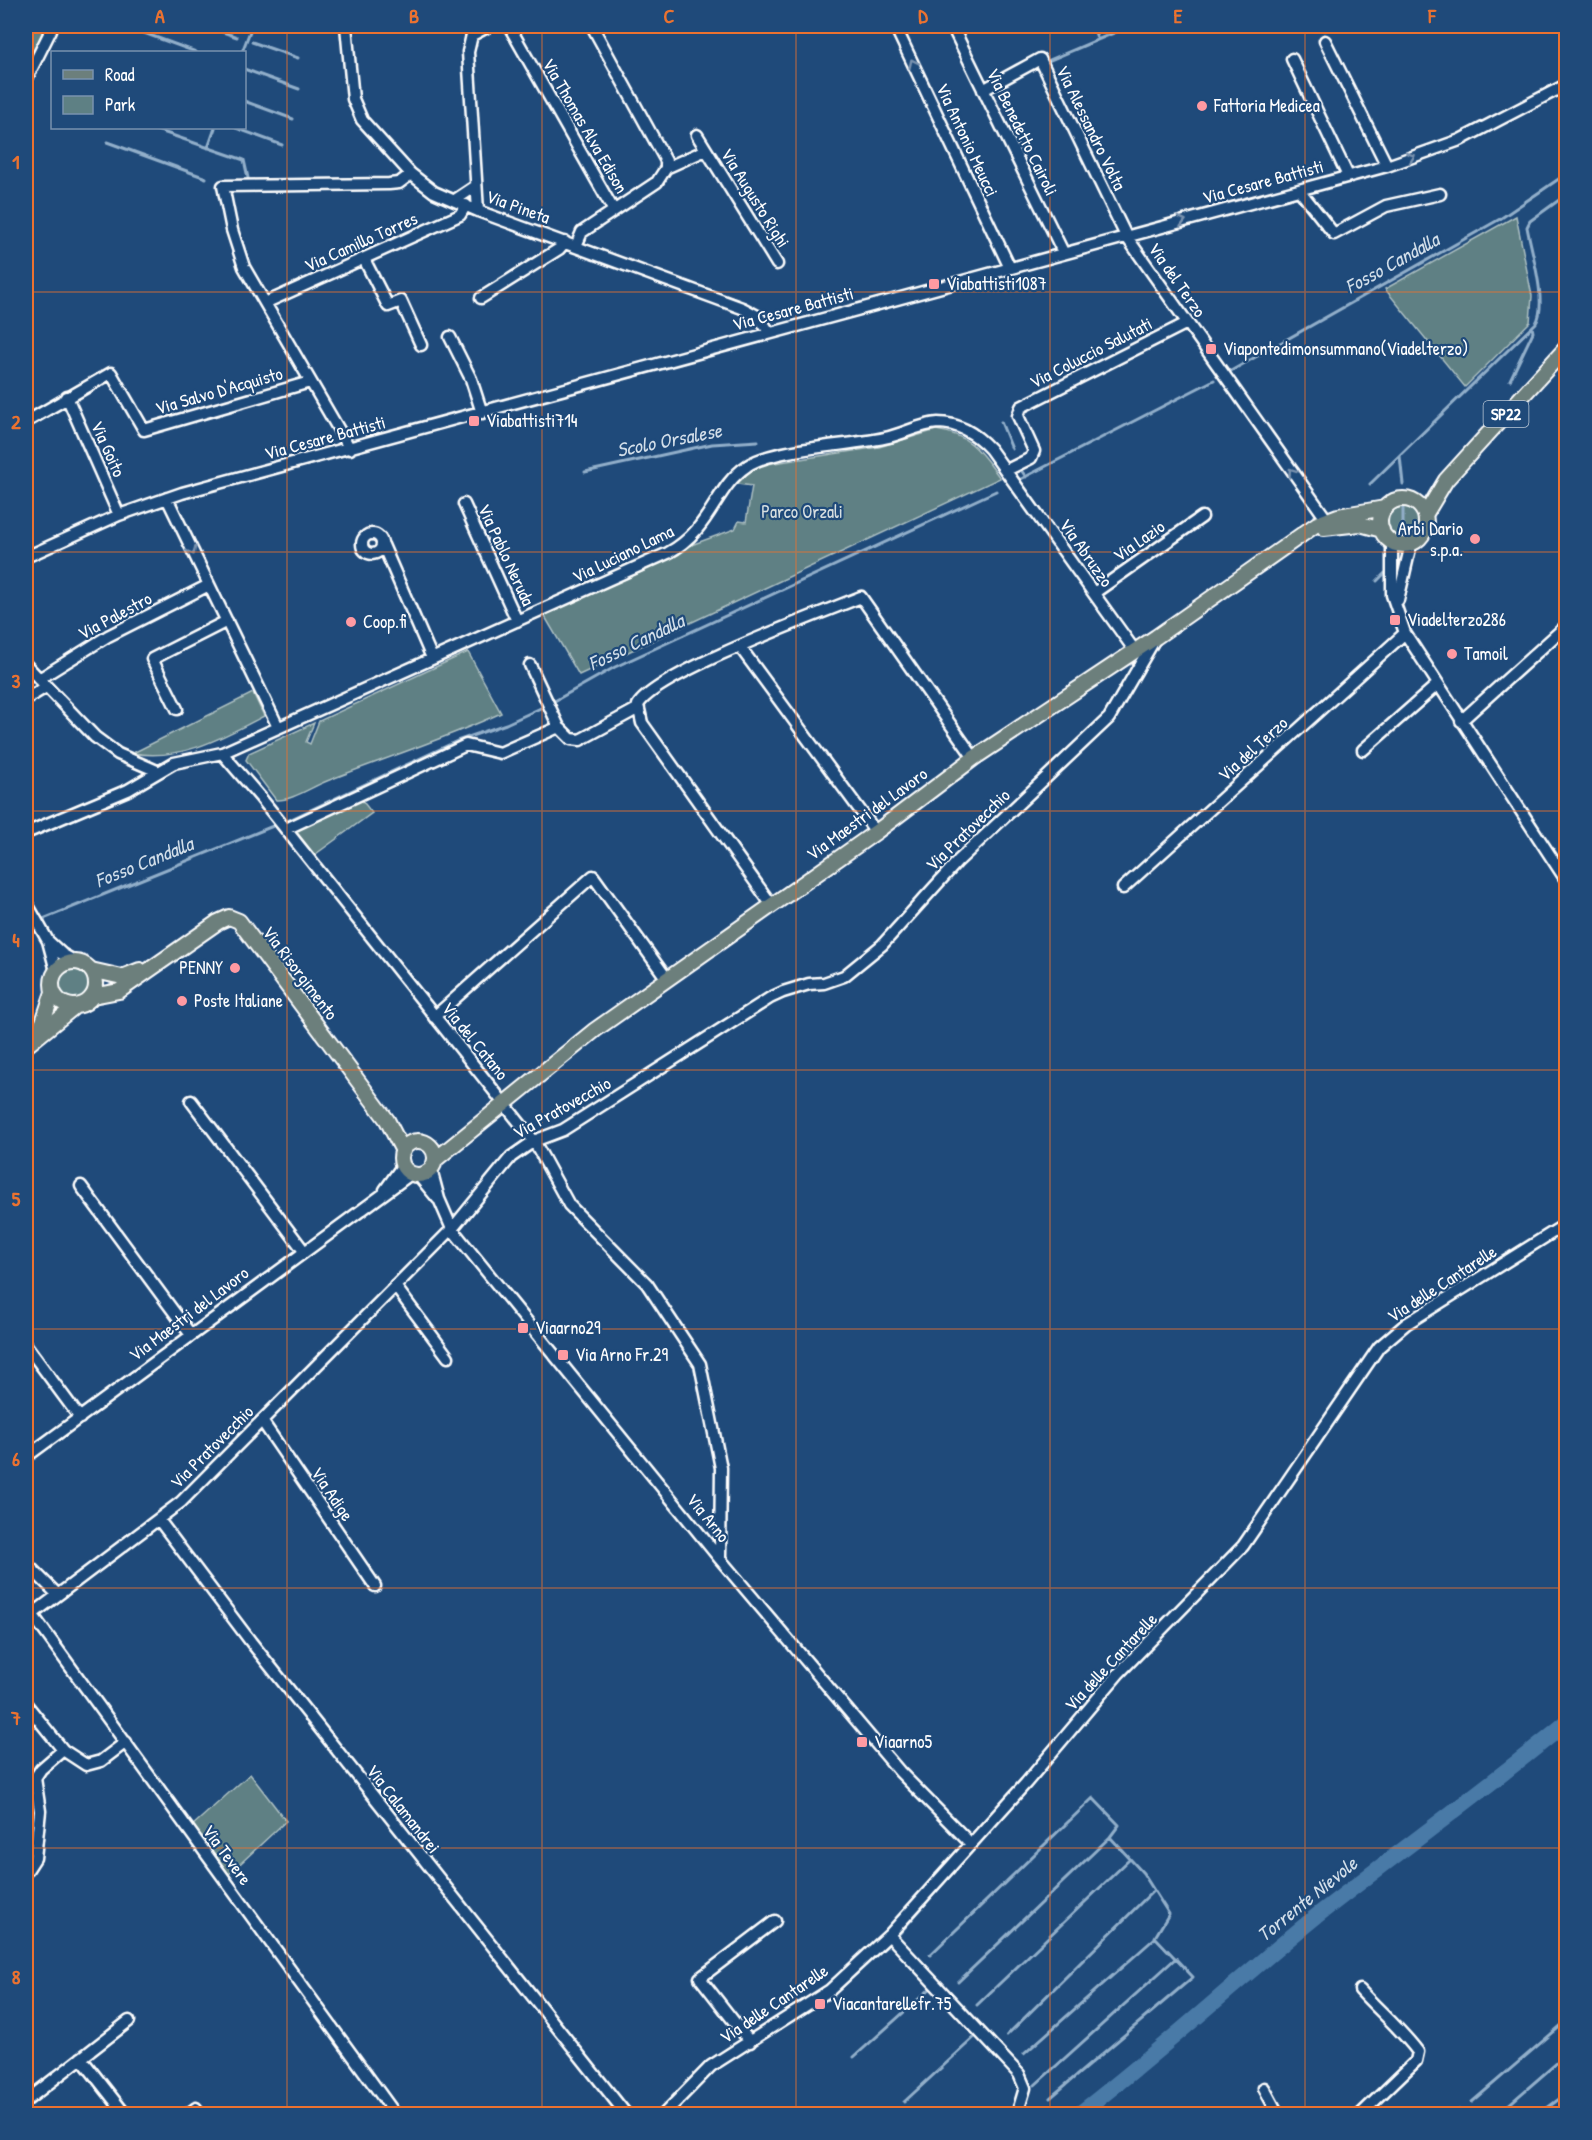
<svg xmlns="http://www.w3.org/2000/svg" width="1592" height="2140" viewBox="0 0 1592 2140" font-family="'Patrick Hand',sans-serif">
	<rect width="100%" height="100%" fill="#1f4a7a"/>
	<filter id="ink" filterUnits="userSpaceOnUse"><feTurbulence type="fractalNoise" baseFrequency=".0167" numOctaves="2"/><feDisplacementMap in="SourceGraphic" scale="12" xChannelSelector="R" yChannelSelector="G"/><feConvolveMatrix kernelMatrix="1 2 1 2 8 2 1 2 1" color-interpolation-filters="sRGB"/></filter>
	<g filter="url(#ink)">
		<!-- green -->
		<path fill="#5e8084" stroke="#aec0c2" stroke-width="1.5" d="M26,26H49L26,67Z
			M1516,216L1532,296L1530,322L1465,387L1385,289Z
			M936,430C971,435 980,451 1000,478L579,675L544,615L650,568L694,544L735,529L739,521L746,522L752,486L737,484L749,472L761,465L879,447Z
			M1387 523a16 16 0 1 1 32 0a16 16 0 1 1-32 0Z
			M468,652L501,713C445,739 385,758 327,781C311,787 292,801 276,800L246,760L249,753L314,723L306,742L310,744L319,721Z
			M253,693L264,716C224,737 180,762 133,753Z
			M361,799L372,813L313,856L295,832L297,829Z
			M59 984a15 15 0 1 1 30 0a15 15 0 1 1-30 0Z
			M250,1774L286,1821L228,1875L192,1826Z"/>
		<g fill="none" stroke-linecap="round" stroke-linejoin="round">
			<!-- stream -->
			<path stroke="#92afca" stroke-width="3" d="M125,26L196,52
				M206,26L237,37
				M1093,26L1097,38
				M252,42L298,58
				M242,52L252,26
				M1043,63L1130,26
				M244,69L299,89
				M244,101L293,119
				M151,128L244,160L248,178
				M236,128L282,145
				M107,142L206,178
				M208,148L215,128
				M1229,372L1500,219L1566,174
				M1510,380L1533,332L1532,327
				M1001,422L1012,449
				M1400,456L1403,484
				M1021,470L1026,477
				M585,472L712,444L758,441
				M1021,479L1214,380
				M1370,484L1536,323C1548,304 1531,250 1527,227L1530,221L1566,195
				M1403,509V536
				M1377,581L1385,573
				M551,703L615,667L996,491
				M289,820L457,741L506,724L545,706
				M26,926L273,826
				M899,1934L974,1848
				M930,1955L1093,1798L1119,1825L1110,1837L1143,1873L1169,1914L1155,1937L1193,1977L1050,2098
				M958,1982L1110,1837
				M829,1999L889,1944
				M977,2005L1129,1860
				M1007,2035L1153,1891
				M1024,2054L1155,1938
				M854,2057L932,1987
				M1035,2085L1176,1958
				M904,2102L978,2034
				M1472,2102L1564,2023
				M958,2114L963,2111
				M1453,2114L1459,2110L1462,2114
				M1498,2114L1566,2055
				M1539,2114L1566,2094"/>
			<!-- river -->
			<path stroke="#4a7aa7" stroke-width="16" d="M1079,2114C1161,2051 1238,1979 1319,1914C1401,1850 1486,1789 1566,1723"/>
			<defs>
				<path id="minor" d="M346,26L353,99L362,120L411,174L434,192L478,211L742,308L759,317L769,332
					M509,26L614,211
					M895,26L1010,268
					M952,26L1063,252
					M1325,41L1387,166
					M1292,59L1348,176
					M26,80L51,30
					M983,90L1040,59L1126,236L1327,520
					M697,135L777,264
					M666,168L706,150
					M1300,191L1334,234L1386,206L1440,194
					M455,200L476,186
					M478,211L468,52L472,35L489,26
					M576,246L582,232L657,182L666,168V161L592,26
					M364,259L388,306L401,301L421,345
					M481,298L559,249L565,242
					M265,303L460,215L466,205
					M450,337L471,379L482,413
					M67,397L119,515
					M26,422L111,373L144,430L310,382
					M350,449L244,267L232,230L223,186L389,184L399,183L411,174
					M1007,470L1031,458L1034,451L1018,416L1021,407L1187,323
					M167,498L278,727
					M464,504L517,621
					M362 544a10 10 0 1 1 20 0a10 10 0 1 1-20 0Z
					M1392,542V595L1405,633L1566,880
					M383,545L432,658
					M26,557L119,515L182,493L1387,166L1460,140L1566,85
					M1094,593L1202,517
					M1398,600L1411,544
					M740,647L876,832
					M26,665L95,737L118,754L157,771
					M530,665L559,727
					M39,679L108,636L209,585
					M26,699L46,687
					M177,709L152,659L227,621
					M1461,721L1566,626
					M1363,750L1438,684
					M222,753L260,797L534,1141L569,1205L647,1284L700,1364L721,1468L720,1559
					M286,829L466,745L500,753L559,727L571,739L580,740L637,709
					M26,833L128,790L174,763L222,753L668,553C712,529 714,488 747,466C774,447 853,446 889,437C905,433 921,424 938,423C959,423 976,434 990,449L1135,651
					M1123,888L1405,633
					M26,902L48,941L56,971
					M771,904L642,723L638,705C657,673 819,614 861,597L974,758
					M48,941L62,954L76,962
					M434,1017L593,876L667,979
					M191,1101L304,1251
					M431,1169L439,1199L452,1229L720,1559L900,1772L971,1844
					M418,1175L438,1199
					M81,1186L191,1335
					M385,1190L403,1165
					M395,1286L448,1357
					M26,1345L80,1418
					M262,1421L375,1586
					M26,1457L412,1173
					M159,1520L251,1642L626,2114
					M26,1563L57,1594
					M32,1614L395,2114
					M26,1619L181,1502L452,1229L511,1157L534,1141L563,1130L770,998L783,992L809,984L824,983L844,976L882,945L958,861L1109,718L1156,637
					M26,1704L63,1750L86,1765L101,1761L126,1742
					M26,1872L35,1858L40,1811L35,1778L41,1769L63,1750
					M889,1935L1019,2074L1025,2088L1019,2108
					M1360,1990C1379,2011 1401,2029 1418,2052L1416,2061L1361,2114
					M750,2042L700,1978L775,1921
					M81,2058L125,2114
					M1264,2088L1278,2114
					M26,2101L129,2021
					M188,2114L196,2108
					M664,2114L711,2066L830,1990L889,1935L1026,1783L1119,1673L1243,1546L1379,1347L1406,1324L1566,1224"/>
				<path id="major" d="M1380 522a23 23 0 1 1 46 0a23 23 0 1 1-46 0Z
					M1425,515L1446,480L1566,348
					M1324,528L1360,524L1382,530
					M52 984a22 22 0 1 1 44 0a22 22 0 1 1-44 0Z
					M91,970L122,977L140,970
					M93,996L119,991L218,922L229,917L239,921L387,1120L403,1151
					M34,1037L43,1022L53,992
					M26,1046L74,1007
					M401 1158a17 17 0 1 1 34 0a17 17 0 1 1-34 0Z
					M435,1160L595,1030L876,832L974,758L1156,637L1317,524L1338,516L1385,508"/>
			</defs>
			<!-- minor casing -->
			<use href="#minor" stroke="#fff" stroke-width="15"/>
			<!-- major casing -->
			<use href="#major" stroke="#fff" stroke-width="18"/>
			<!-- minor -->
			<use href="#minor" stroke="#1f4a7a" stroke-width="10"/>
			<!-- major -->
			<use href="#major" stroke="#6c7f7c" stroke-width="14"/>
		</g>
		<!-- one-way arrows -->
		<defs><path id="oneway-chevron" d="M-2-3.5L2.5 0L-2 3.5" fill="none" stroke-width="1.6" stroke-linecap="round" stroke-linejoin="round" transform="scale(1.5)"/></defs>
		<g stroke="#7992af">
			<use href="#oneway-chevron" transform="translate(913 63) rotate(-115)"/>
			<use href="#oneway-chevron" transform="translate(1411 157) rotate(-20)"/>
			<use href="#oneway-chevron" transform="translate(1182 221) rotate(-15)"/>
			<use href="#oneway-chevron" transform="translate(1292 472) rotate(-126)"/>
			<use href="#oneway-chevron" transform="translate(192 551) rotate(64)"/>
		</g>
	</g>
	<!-- grid -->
	<path fill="none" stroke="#eb7230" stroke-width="1.5" stroke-opacity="0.55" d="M287,26V2114M542,26V2114M796,26V2114M1050,26V2114M1305,26V2114M26,292H1566M26,552H1566M26,811H1566M26,1070H1566M26,1329H1566M26,1588H1566M26,1848H1566"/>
	<!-- markers -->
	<g fill="#ff9aa2" stroke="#1f4a7a" stroke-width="2">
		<circle cx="1202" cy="106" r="6"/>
		<rect x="928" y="278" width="12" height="12" rx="3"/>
		<rect x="1205" y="343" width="12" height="12" rx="3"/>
		<rect x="468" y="415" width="12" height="12" rx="3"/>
		<circle cx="1475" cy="539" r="6"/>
		<rect x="1389" y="614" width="12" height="12" rx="3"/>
		<circle cx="351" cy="622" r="6"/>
		<circle cx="1452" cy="654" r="6"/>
		<circle cx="235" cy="968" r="6"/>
		<circle cx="182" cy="1001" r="6"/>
		<rect x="517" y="1322" width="12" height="12" rx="3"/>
		<rect x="557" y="1349" width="12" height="12" rx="3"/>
		<rect x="856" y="1736" width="12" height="12" rx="3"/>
		<rect x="814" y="1998" width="12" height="12" rx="3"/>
	</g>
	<g text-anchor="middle" stroke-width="4.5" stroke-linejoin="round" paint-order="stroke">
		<!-- shield labels -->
		<rect fill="#1f4a7a" stroke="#bcc9d7" stroke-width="1.5" x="1483.5" y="401" width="45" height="26" rx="4.5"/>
		<g font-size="16" font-weight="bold" fill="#fff">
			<text x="1506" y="420">SP22</text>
		</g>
		<!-- poi labels -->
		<g font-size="18" fill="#fff" stroke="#1f4a7a" text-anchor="start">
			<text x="1214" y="112">Fattoria Medicea</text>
			<text x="946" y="290">Viabattisti1087</text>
			<text x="1223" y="355">Viapontedimonsummano(Viadelterzo)</text>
			<text x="486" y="427">Viabattisti714</text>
			<text x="1463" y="535" text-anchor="end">Arbi Dario<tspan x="1463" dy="21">s.p.a.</tspan></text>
			<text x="1407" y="626">Viadelterzo286</text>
			<text x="363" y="628">Coop.fi</text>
			<text x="1464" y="660">Tamoil</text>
			<text x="223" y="974" text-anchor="end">PENNY</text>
			<text x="194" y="1007">Poste Italiane</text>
			<text x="535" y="1334">Viaarno29</text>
			<text x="575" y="1361">Via Arno Fr.29</text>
			<text x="874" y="1748">Viaarno5</text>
			<text x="832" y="2010">Viacantarellefr.75</text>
		</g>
		<!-- street labels -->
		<g font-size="18" fill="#fff" stroke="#1f4a7a">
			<text transform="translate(585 126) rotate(60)" y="6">Via Thomas Alva Edison</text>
			<text transform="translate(1091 128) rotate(64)" y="6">Via Alessandro Volta</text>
			<text transform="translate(1022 132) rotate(64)" y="6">Via Benedetto Cairoli</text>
			<text transform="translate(967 140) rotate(65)" y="6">Via Antonio Meucci</text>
			<text transform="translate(1263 182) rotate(-15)" y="6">Via Cesare Battisti</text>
			<text transform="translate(755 198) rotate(58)" y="6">Via Augusto Righi</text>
			<text transform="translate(518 207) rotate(20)" y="6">Via Pineta</text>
			<text transform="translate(361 242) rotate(-24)" y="6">Via Camillo Torres</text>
			<text transform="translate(1177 280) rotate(55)" y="6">Via del Terzo</text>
			<text transform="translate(793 309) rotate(-15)" y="6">Via Cesare Battisti</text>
			<text transform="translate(1091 353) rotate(-27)" y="6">Via Coluccio Salutati</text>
			<text transform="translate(219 391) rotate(-16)" y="6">Via Salvo D'Acquisto</text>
			<text transform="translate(325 438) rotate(-15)" y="6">Via Cesare Battisti</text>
			<text transform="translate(108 449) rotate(66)" y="6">Via Goito</text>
			<text transform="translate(1139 541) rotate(-35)" y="6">Via Lazio</text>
			<text transform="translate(1086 553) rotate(55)" y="6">Via Abruzzo</text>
			<text transform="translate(623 554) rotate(-26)" y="6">Via Luciano Lama</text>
			<text transform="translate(506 555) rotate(65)" y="6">Via Pablo Neruda</text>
			<text transform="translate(115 616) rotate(-28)" y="6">Via Palestro</text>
			<text transform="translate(1253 749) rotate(-42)" y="6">Via del Terzo</text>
			<text transform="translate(867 814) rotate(-36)" y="6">Via Maestri del Lavoro</text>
			<text transform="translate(968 830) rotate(-44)" y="6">Via Pratovecchio</text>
			<text transform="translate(300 973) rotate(53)" y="6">Via Risorgimento</text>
			<text transform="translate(475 1041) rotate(51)" y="6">Via del Catano</text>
			<text transform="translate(562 1108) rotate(-29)" y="6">Via Pratovecchio</text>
			<text transform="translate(1442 1284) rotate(-33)" y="6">Via delle Cantarelle</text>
			<text transform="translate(189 1314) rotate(-37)" y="6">Via Maestri del Lavoro</text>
			<text transform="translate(212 1447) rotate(-45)" y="6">Via Pratovecchio</text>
			<text transform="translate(332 1494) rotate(56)" y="6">Via Adige</text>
			<text transform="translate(708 1518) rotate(51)" y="6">Via Arno</text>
			<text transform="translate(1111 1662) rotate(-47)" y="6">Via delle Cantarelle</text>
			<text transform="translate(403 1809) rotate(52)" y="6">Via Calamandrei</text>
			<text transform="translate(227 1855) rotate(54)" y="6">Via Tevere</text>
			<text transform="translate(774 2004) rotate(-34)" y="6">Via delle Cantarelle</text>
		</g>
		<!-- park labels -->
		<g font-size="18" fill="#d7dfe0" stroke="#1f4a7a">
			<text x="802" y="518">Parco Orzali</text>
		</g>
		<!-- water labels -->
		<g font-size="20" font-style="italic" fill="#d2dee9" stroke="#1f4a7a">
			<text transform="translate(1392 263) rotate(-29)" y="7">Fosso Candalla</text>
			<text transform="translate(669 440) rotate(-11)" y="7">Scolo Orsalese</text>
			<text transform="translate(636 642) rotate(-26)" y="7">Fosso Candalla</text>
			<text transform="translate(144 862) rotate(-22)" y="7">Fosso Candalla</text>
			<text transform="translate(1307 1899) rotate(-39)" y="7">Torrente Nievole</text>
		</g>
	</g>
	<!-- margin -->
	<rect width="1592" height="2140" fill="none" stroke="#1f4a7a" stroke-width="66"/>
	<!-- legend -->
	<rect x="51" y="51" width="195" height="78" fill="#1f4a7a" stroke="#7992af" stroke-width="1.5"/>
	<rect x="63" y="70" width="30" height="9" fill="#6c7f7c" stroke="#7992af" stroke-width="1.5"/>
	<text x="105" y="81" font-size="18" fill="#ffffff">Road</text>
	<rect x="63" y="96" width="30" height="18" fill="#5e8084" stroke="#7992af" stroke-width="1.5"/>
	<text x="105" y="111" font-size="18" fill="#ffffff">Park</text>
	<rect x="33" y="33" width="1526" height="2074" fill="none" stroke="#eb7230" stroke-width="2"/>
	<g font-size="20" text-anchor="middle" font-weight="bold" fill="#eb7230">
		<text x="160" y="23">A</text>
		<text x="414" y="23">B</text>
		<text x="669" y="23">C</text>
		<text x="923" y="23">D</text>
		<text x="1178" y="23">E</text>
		<text x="1432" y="23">F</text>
		<text x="16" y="169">1</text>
		<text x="16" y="429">2</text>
		<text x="16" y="688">3</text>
		<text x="16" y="947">4</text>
		<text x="16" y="1206">5</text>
		<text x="16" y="1466">6</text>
		<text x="16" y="1725">7</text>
		<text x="16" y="1984">8</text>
	</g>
</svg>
